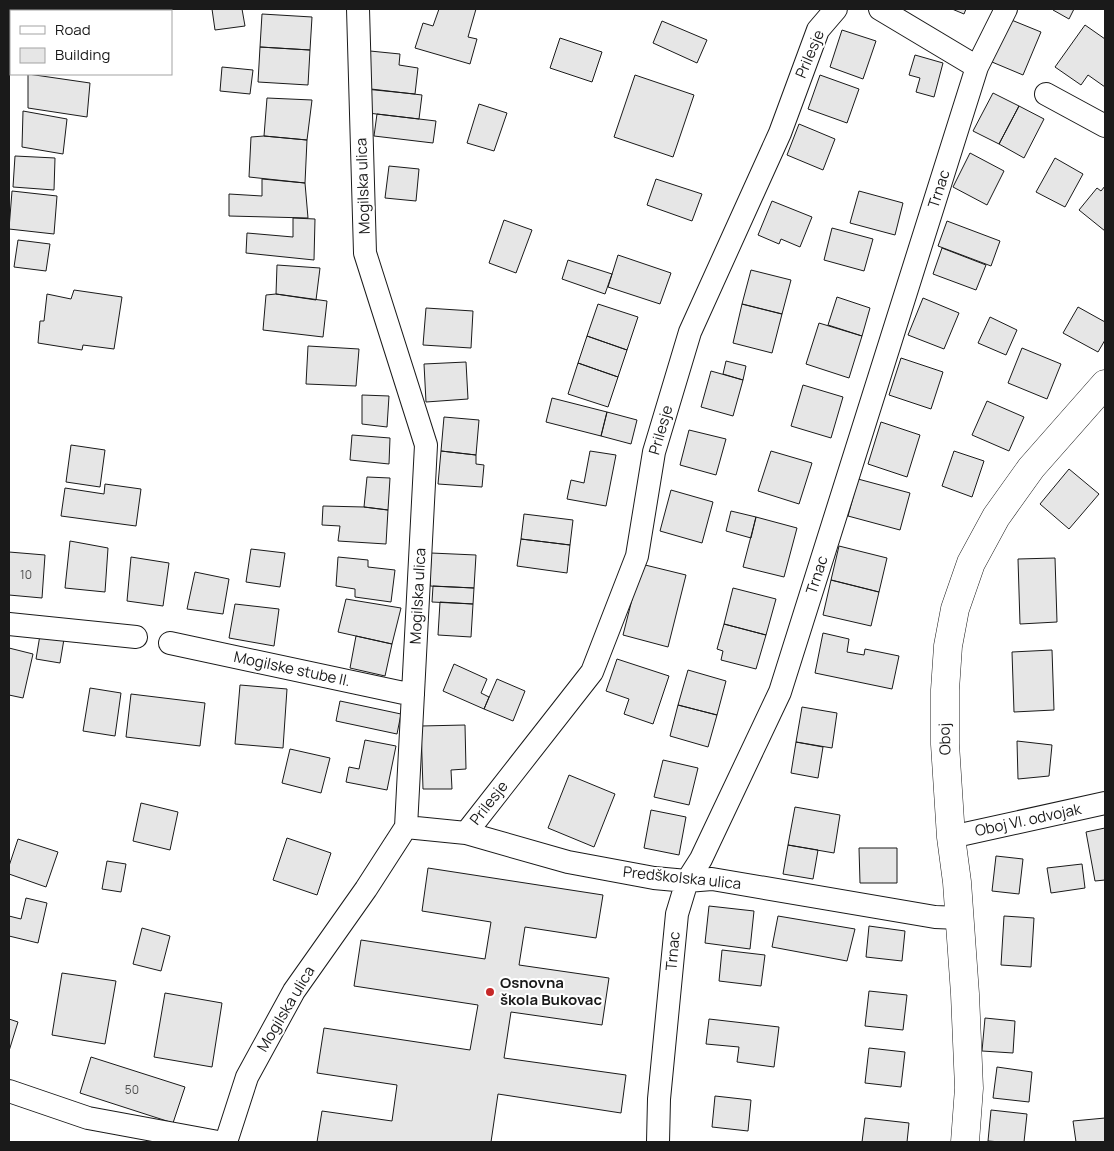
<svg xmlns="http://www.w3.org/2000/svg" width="1114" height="1151" viewBox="0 0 1114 1151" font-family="Manrope,sans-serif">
	<rect width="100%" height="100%" fill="#fff"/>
	<!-- building -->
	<path fill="#e6e6e6" stroke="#1a1a1a" d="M16,9H55V11H16Z
		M97,9H130V11H97Z
		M212,9H242L245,26L215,30Z
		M439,9H476L468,37L477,39L470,64L415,48L423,23L433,26Z
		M952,9H966L964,14Z
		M1053,9H1074L1069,19L1053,10Z
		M262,14L312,17L310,50L260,47Z
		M1009,19L1041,32L1023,75L992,62Z
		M662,21L707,40L697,63L653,43Z
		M1085,25L1105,39V87L1088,75L1081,85L1055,67Z
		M842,30L876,41L863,79L830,67Z
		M560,38L602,52L592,82L550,68Z
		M260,47L310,50L308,85L258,82Z
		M370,51L400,54L399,65L418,68L415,94L365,89Z
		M915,55L943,63L934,97L916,92L920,78L909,75Z
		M222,67L253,70L250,94L220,91Z
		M28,74L90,83L87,117L28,108Z
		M635,75L694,95L673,157L614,137Z
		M820,75L859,89L847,123L808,109Z
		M371,89L422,95L419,119L368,113Z
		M993,93L1019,106L999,144L973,131Z
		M267,98L312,100L307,140L264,136Z
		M479,104L507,113L494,151L467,143Z
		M1019,106L1044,119L1024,158L999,144Z
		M23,111L67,119L63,154L22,147Z
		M377,114L436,121L433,143L374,136Z
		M799,124L835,139L823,170L787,155Z
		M264,136L307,140L305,183L249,177L251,137Z
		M970,153L1004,171L987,205L953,187Z
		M15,156L55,158L54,190L13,187Z
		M1055,158L1083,174L1065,207L1036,192Z
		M389,166L419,169L416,201L385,198Z
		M262,179L305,183L308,218L229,216V194L262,196Z
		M656,179L702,194L692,221L647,205Z
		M1105,186V231L1079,210L1097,188L1101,191Z
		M12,191L57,196L54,234L9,229Z
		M859,191L903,203L895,235L850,223Z
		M772,201L812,217L800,247L781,239L779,244L758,235Z
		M293,218L315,219L314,260L246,253L247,233L293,237Z
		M504,220L532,230L516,273L489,263Z
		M947,221L1000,241L991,266L938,246Z
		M832,228L873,239L864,271L824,260Z
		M18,240L50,244L46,271L14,267Z
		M942,248L986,265L976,290L933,274Z
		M618,255L671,273L660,304L608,287Z
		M568,260L612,274L605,294L562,279Z
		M277,265L320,268L316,300L276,294Z
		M751,270L791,280L782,314L742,304Z
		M74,290L122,297L114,349L83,345L82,350L38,343L40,321H44L47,294L71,299Z
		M276,294L327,301L323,337L263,330L266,295Z
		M837,297L870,308L862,336L828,325Z
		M923,298L959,313L944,349L908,335Z
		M598,304L638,317L627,350L587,336Z
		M742,304L782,314L772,353L733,343Z
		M1078,307L1105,322V340L1098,352L1063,333Z
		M426,308L473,311L471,348L423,345Z
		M990,317L1017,330L1006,355L978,343Z
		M819,323L862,336L849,378L806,364Z
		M587,336L627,350L618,377L578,363Z
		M308,346L359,349L356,386L306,384Z
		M1022,348L1061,364L1047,399L1008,383Z
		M901,358L943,372L931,409L889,395Z
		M726,361L746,366L743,380L723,374Z
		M466,362L468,399L426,402L424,364Z
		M578,363L618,377L608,407L568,394Z
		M711,371L743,380L733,416L701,407Z
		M803,385L843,397L831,438L791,426Z
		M362,395L389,396L387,427L362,424Z
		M552,398L607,412L601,436L546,422Z
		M987,401L1024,417L1009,451L972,435Z
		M607,412L637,420L631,444L601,436Z
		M444,417L479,420L476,455L441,451Z
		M881,422L920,435L907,477L868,464Z
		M689,430L726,439L716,475L680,465Z
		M352,435L390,438L389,464L350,460Z
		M71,445L105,450L100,487L66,482Z
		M441,451L476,455V464L484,465L482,487L438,484Z
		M590,451L616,455L606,506L567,499L571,480L584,483Z
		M771,451L812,463L799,504L758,491Z
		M954,451L984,461L972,497L942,486Z
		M1069,469L1099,494L1069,529L1040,504Z
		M367,477L390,478L388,510L364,507Z
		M858,479L910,493L900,530L848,516Z
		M105,484L141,489L136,526L61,516L65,488L104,494Z
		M671,490L713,502L702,543L660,531Z
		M323,506L364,507L388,510L386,544L338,541L340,526L322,525Z
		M731,511L756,517L751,538L726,531Z
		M524,514L573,520L570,545L521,539Z
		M756,517L797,528L784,577L743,567Z
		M521,539L570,545L567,573L517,566Z
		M70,541L108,548L105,592L65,588Z
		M839,546L887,558L879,592L831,580Z
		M251,549L285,553L280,587L246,582Z
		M9,552L45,555L42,598L9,595Z
		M431,553L476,555L474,588L430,586Z
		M131,557L169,563L163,606L127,601Z
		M338,557L368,560V567L395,570L391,602L355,597V589L336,586Z
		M1055,558L1057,622L1020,624L1018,559Z
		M641,564L686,575L668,647L623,635Z
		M195,572L229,579L223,614L187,609Z
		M831,580L879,592L871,626L823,615Z
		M433,586L474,588L473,604L432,602Z
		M733,588L776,599L766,635L724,624Z
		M346,599L401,608L392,644L338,632Z
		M440,602L473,604L471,637L438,635Z
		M235,604L279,609L274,646L229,638Z
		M724,624L766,635L756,669L721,660L723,651L717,649Z
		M823,633L849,639L847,652L864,655L865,649L899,656L892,689L815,673Z
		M40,635L64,639L60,663L36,659Z
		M356,636L392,644L385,676L350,668Z
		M9,648L33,654L23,698L9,695Z
		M1052,650L1054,710L1014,712L1012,652Z
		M617,659L669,676L653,724L624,714L629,699L606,691Z
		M454,664L487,679L481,693L489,697L484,709L443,691Z
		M688,670L726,681L717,715L678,705Z
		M497,679L525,691L513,721L484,709Z
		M240,685L287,689L283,748L235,744Z
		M90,688L121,693L115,736L83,731Z
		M131,694L205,703L200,746L126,737Z
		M340,701L401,714L397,734L336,721Z
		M678,705L717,715L708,747L670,736Z
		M802,707L837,713L832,748L796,742Z
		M465,725L466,769L451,770L452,789H423L421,726Z
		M365,740L396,746L387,790L346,782L349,767L359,769Z
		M1017,741L1052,745L1049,776L1018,779Z
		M796,742L823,747L818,778L791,773Z
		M290,749L330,758L321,793L282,783Z
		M663,760L698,768L689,805L654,797Z
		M569,775L615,794L594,847L548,828Z
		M141,803L178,812L170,850L133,841Z
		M795,807L840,815L834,853L788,845Z
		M651,810L686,817L679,855L644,848Z
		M1105,828V880L1095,881L1086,832Z
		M287,838L331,853L317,895L273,880Z
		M18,839L58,852L46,887L9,874V866Z
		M788,845L818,850L813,879L783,874Z
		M859,848H897V883H860Z
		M996,856L1023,859L1019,894L992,891Z
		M107,861L126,864L121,892L102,889Z
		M1082,864L1085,888L1051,893L1047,868Z
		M428,868L603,895L596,938L525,927L519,965L609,978L602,1025L511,1012L504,1058L626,1075L621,1113L498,1094L491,1142H492H317L322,1111L392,1121L397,1085L317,1073L324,1028L470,1050L478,1005L354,986L361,940L485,959L491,922L422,911Z
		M26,898L47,903L38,943L9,936V916L21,919Z
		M709,906L754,911L750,949L705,943Z
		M778,916L855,929L847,961L772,947Z
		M1004,916L1034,918L1031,967L1001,965Z
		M869,926L905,931L902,961L866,957Z
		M142,928L170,936L161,971L133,964Z
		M722,950L765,955L761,986L719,981Z
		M62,973L116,981L105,1044L52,1035Z
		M869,991L907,995L903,1030L865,1026Z
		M165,993L222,1003L212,1067L154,1057Z
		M985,1018L1015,1021L1013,1053L982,1051Z
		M9,1019L18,1022L9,1051Z
		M709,1019L779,1027L774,1067L737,1062L739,1047L706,1044Z
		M869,1048L905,1052L901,1087L865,1083Z
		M91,1057L185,1087L173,1123L80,1093Z
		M997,1067L1032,1072L1029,1102L993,1098Z
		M715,1096L751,1100L748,1131L712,1127Z
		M991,1110L1027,1114L1024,1142H1001L988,1141Z
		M865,1118L909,1123L907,1142H862Z
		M1105,1118V1142H1076L1073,1121Z"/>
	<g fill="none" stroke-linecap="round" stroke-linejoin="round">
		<defs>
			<path id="minor" d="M880,9L977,67
				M1046,94L1105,126
				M9,624L136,637
				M170,643L413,695
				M406,827L466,833L568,862L654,878L687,881L712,879L935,917L960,918
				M466,833L592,672L637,556L654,452L690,332L780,133L818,30L836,9
				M951,837L1105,803
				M9,1091L88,1118L218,1142
				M226,1142L247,1077L294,991L366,889L406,827L426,445L365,253L358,9
				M658,1142L659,1099L677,914L687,881L701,859L780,692L977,67L1006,9"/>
			<path id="tertiary" d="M965,1142L969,1088L965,994L957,882L951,837L945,744V690L948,646L955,609L971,563L996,517L1031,468L1105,384"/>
		</defs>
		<!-- minor casing -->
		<use href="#minor" stroke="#1a1a1a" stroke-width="24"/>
		<!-- tertiary casing -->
		<use href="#tertiary" stroke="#1a1a1a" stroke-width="29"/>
		<!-- minor -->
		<use href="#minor" stroke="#fff" stroke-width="22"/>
		<!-- tertiary -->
		<use href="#tertiary" stroke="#fff" stroke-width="28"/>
	</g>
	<!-- markers -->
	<circle fill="#c62828" stroke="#fff" stroke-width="2" cx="490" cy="992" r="5"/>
	<g text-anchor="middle" stroke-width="4" stroke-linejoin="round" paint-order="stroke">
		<!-- number labels -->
		<g font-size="12" fill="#4d4d4d">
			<text x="26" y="579">10</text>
			<text x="132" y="1094">50</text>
		</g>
		<!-- street labels -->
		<g font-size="15" fill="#1a1a1a" stroke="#fff">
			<text transform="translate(810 54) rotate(-67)" y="5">Prilesje</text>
			<text transform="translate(363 186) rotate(-92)" y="5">Mogilska ulica</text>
			<text transform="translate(939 189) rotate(-72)" y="5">Trnac</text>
			<text transform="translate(661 430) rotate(-74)" y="5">Prilesje</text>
			<text transform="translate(817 575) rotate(-72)" y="5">Trnac</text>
			<text transform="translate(418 596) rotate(-87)" y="5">Mogilska ulica</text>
			<text transform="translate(292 669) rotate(12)" y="5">Mogilske stube II.</text>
			<text transform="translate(945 739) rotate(-92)" y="5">Oboj</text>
			<text transform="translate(489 803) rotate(-52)" y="5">Prilesje</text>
			<text transform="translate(1028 820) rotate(-12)" y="5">Oboj VI. odvojak</text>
			<text transform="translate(682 878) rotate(6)" y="5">Predškolska ulica</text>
			<text transform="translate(673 951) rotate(-85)" y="5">Trnac</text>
			<text transform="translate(286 1009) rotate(-59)" y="5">Mogilska ulica</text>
		</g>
		<!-- poi labels -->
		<g font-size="15" font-weight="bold" fill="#1a1a1a" stroke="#fff" text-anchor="start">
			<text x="500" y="988">Osnovna<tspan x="500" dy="17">škola Bukovac</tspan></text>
		</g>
	</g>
	<!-- border -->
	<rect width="1114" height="1151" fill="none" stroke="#1a1a1a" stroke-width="20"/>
	<!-- legend -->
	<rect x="10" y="10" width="162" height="65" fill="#ffffff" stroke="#a3a3a3"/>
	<rect x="20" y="26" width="25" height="8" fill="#ffffff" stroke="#a3a3a3"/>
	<text x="55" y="35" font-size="15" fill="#1a1a1a">Road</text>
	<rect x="20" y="48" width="25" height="15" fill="#e6e6e6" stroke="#a3a3a3"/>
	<text x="55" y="60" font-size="15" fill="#1a1a1a">Building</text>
</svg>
